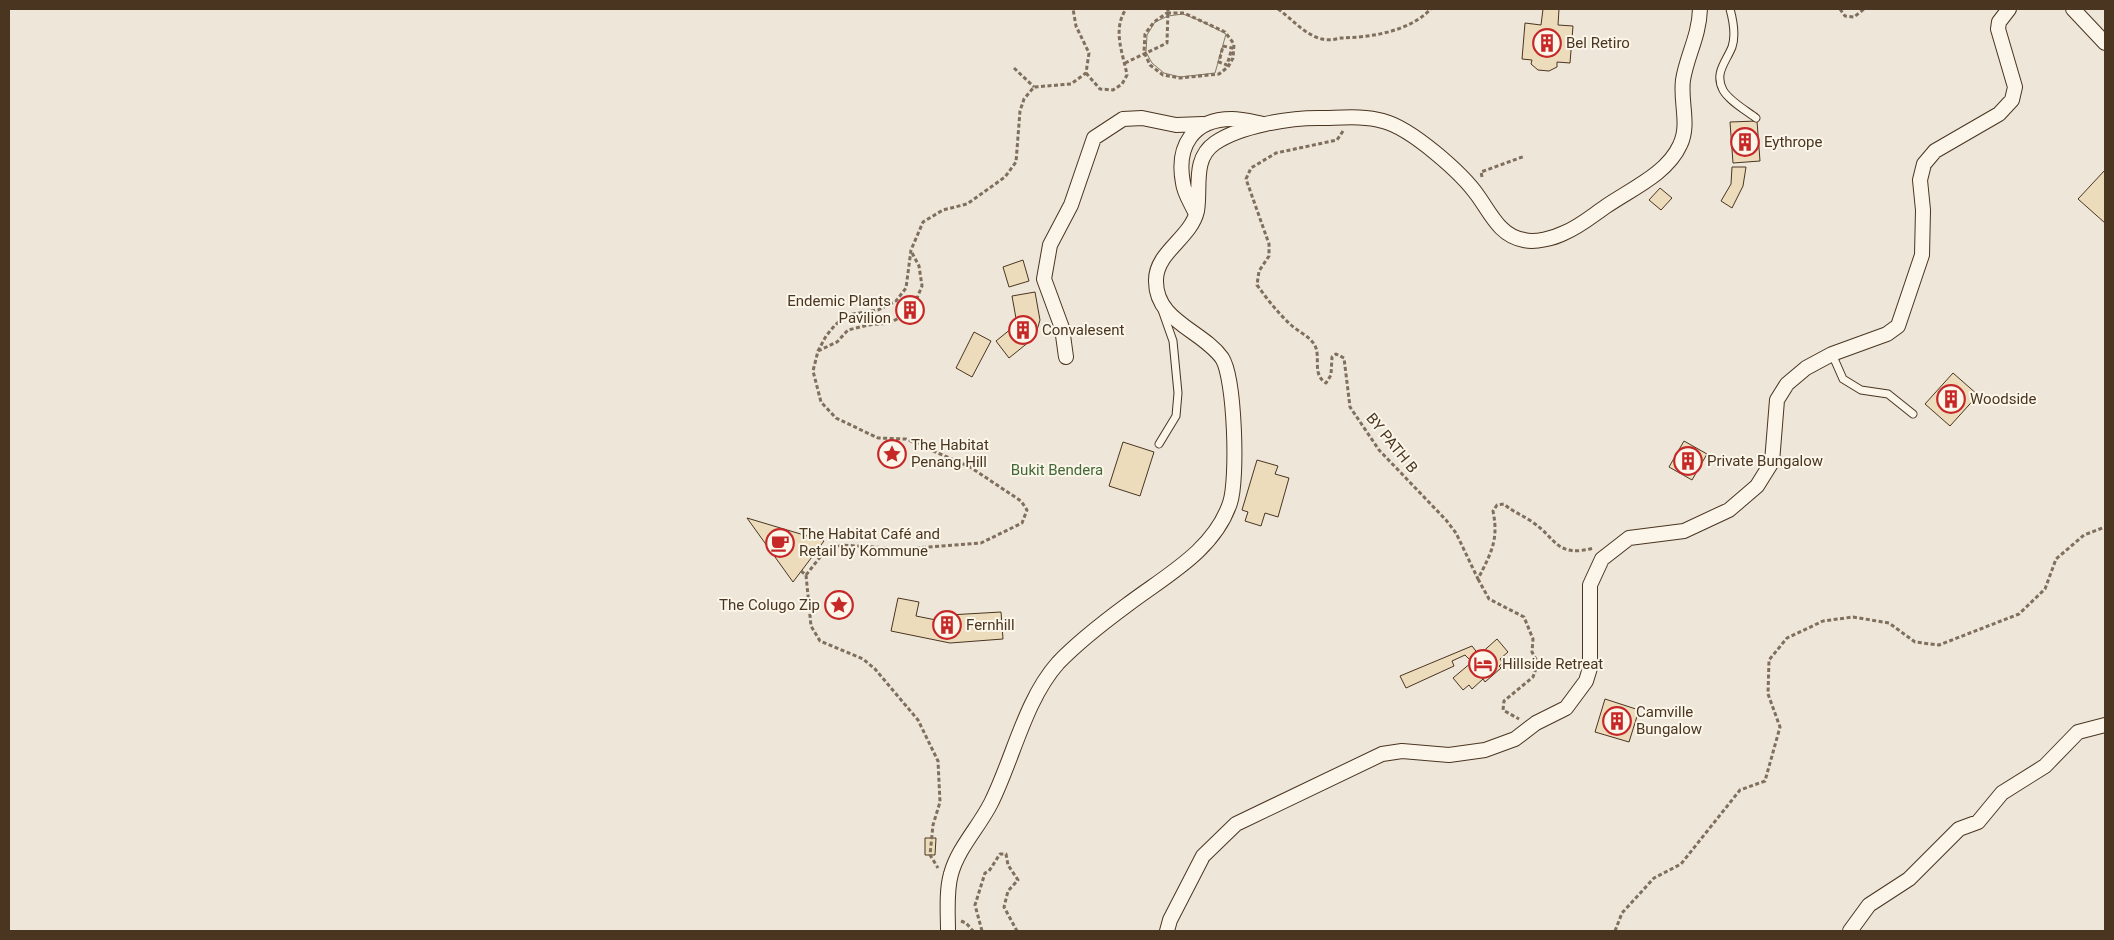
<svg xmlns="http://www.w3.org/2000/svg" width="2114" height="940" viewBox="0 0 2114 940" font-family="Roboto,sans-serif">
	<rect width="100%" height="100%" fill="#fbf6e9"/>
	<!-- green -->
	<path fill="#ede6d9" stroke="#887966" d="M9,9H2105V931H9Z"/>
	<!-- parking -->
	<path fill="#ede7d9" stroke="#887966" d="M1183,14L1201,21L1226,34L1215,73L1180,77L1164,73L1152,63L1146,52L1147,35L1155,22L1168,16Z"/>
	<!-- building -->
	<path fill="#ecdcbc" stroke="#4a3520" d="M1543,9H1559L1558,25L1573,26L1570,63L1557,62V67L1549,71L1538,70L1531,64L1532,60L1522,59L1525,23L1541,25Z
		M1757,121L1760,161L1733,163L1730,122Z
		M1732,167H1746L1743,186L1732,208L1721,201L1731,184Z
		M2105,170V223L2078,199Z
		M1660,188L1672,198L1661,210L1649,200Z
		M1023,260L1029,281L1009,287L1003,267Z
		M1035,292L1040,320L1035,337L1009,358L996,341L1017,324L1012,296Z
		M911,299L922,309L909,321L899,310Z
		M974,332L991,341L972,377L956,368Z
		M1953,373L1978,395L1950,426L1925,404Z
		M1684,441L1707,454L1692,480L1669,467Z
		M1123,442L1154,452L1140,496L1109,486Z
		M1257,460L1278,466L1275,474L1289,478L1278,517L1265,513L1261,526L1245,521L1248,512L1242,510Z
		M747,518L824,541L793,582Z
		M898,598L919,602L916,616L936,620L949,615L1001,612L1003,639L950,643L891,631Z
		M1497,639L1508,652L1500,659L1503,663L1499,666L1501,668L1485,682L1483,679L1472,689L1469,685L1463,690L1453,678L1472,662L1465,655L1452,661L1454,666L1406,688L1400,676L1472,646L1479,655Z
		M1605,699L1639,710L1629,742L1595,732Z
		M925,838H936L935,855H925Z"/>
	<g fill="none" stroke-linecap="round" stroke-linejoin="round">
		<defs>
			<path id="lane" d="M1730,9C1733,20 1736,35 1732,47C1726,62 1714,73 1723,90C1729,101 1747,111 1756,118
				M1832,354L1843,379L1861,390L1888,394L1913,414
				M1159,444L1176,416L1178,393L1173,341L1161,307"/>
			<path id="street" d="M2073,9L2105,43
				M1195,212C1191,203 1184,193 1183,183C1176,146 1193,119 1232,119C1242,119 1253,122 1263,124
				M1066,357L1062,328L1044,279L1050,245L1071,205L1094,138L1123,119L1142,118L1176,125L1203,124
				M948,931C948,914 946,891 951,874C958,848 979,827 991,803C1013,759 1025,700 1058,663C1078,642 1104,622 1127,605C1165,576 1214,551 1230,503C1238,480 1235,378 1222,358C1202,330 1155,321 1156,280C1156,252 1191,238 1197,211C1201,187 1192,159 1215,143C1240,126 1288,118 1318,118C1339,118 1363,115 1383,121C1411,128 1462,173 1478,196C1491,214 1500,236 1524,240C1535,243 1554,238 1564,233C1579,227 1592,216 1605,207C1631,189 1667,174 1680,145C1690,125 1680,102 1683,80C1687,55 1699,37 1700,9
				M1167,931L1170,920L1203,856L1236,824L1382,754L1402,751L1449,755L1485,750L1515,739L1536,723L1566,708L1586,681L1590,668V585L1602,559L1629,538L1684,531L1729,510L1757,486L1772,462L1777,400L1787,384L1806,368L1832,354L1887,334L1898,326L1922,255L1923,210L1920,180L1924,164L1935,151L1999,114L2012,100L2015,87L1998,29L1999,22L2009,9
				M1850,931L1869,905L1909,879L1959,829L1978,822L2002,793L2045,766L2078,732L2105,725"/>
		</defs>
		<!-- lane casing -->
		<use href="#lane" stroke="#4a3520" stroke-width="9"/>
		<!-- street casing -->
		<use href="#street" stroke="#4a3520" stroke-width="16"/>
		<!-- path -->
		<path stroke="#7f6f5c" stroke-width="3" stroke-dasharray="4 2.5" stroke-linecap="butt" d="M1278,9C1292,19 1305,35 1322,39C1328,41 1336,39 1341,38C1372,37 1408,32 1431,9
			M1840,9L1845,16L1854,17L1864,9
			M1223,46L1232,48L1227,65L1219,62Z
			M1125,63L1167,43L1168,9
			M1014,68L1034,87
			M1086,73L1100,89L1113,90L1122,84L1127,75C1123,53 1112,30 1126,9
			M1343,131L1337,140L1276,153L1251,168L1246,179L1269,244V256L1259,271L1257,285C1267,299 1278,313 1290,324C1297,331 1309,336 1314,344C1322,356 1311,374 1326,383L1331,375L1332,357L1336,354L1344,358L1350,407L1379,450L1446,520L1456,533L1478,579C1491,553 1499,540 1493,511L1497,505L1504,504C1513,512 1522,515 1531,521C1558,539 1555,558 1594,548
			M1482,177L1481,172L1525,156
			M818,351L837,342L848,330L868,325L890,323L912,310L922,286L919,266L911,251
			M816,552L821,556L841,545L904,549L981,543L1022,523L1027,510L1021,501L970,467L906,439L878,438L836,418L821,402L813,371L818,351L826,336L835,325L847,315L878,310L896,301L906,288L911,250L923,222L943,210L967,204L1005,177L1016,162L1020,111L1024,99L1034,87L1071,84L1086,73L1089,53L1076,26L1073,9
			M801,571L806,575L811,626L820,641L863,659L875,669L918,720L938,761L940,802L933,825L930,855L938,868
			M806,575L821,556
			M1478,579L1489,599L1524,617L1533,639L1532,652L1538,663L1533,677L1504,701L1503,710L1519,719
			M961,921L966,923L973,931
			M982,931L975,905L985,873L989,871L1000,854H1006L1008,865L1018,880L1008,891L1004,907L1017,931
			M1615,931L1622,913L1654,878L1681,864L1740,790L1765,781L1780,727L1768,694L1769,660L1787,638L1823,621L1853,617L1889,623L1915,642L1939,645L2019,614L2045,589L2056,559L2084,535L2105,527"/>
		<!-- lane -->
		<use href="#lane" stroke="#fbf6e9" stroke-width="7"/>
		<!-- street -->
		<use href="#street" stroke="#fbf6e9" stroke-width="14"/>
		<!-- path-bridge -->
		<path stroke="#7f6f5c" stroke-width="3" stroke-dasharray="4 2.5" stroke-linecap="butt" d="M1167,13H1184L1225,32L1234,44L1233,58L1228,67L1219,74L1180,78L1163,75L1150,65L1144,52L1145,34L1154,22Z"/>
	</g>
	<!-- icons -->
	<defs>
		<symbol id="building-ring" viewBox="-11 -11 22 22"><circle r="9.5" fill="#fbf6e9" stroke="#c62828" stroke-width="1.5"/><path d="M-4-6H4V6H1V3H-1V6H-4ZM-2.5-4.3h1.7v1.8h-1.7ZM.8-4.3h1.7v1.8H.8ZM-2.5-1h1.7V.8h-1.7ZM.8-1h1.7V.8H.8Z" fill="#c62828"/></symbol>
		<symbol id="sight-ring" viewBox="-11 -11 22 22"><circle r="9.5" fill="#fbf6e9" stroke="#c62828" stroke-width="1.5"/><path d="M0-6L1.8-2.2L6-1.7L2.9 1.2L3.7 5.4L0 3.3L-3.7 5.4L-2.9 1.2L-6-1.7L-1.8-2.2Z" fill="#c62828"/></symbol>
		<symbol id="cafe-ring" viewBox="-11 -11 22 22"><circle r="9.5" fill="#fbf6e9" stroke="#c62828" stroke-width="1.5"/><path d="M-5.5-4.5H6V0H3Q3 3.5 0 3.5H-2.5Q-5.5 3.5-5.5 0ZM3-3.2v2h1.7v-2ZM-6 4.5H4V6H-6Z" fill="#c62828"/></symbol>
		<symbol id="hotel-ring" viewBox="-11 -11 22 22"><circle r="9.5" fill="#fbf6e9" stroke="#c62828" stroke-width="1.5"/><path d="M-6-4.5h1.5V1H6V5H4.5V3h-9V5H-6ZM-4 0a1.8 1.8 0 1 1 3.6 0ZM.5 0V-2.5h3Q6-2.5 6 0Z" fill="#c62828"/></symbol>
	</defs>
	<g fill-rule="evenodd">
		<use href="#building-ring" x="1531" y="27" width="32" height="32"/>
		<use href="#building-ring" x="1729" y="126" width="32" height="32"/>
		<use href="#building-ring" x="894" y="294" width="32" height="32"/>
		<use href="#building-ring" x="1007" y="314" width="32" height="32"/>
		<use href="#building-ring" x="1935" y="383" width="32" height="32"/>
		<use href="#sight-ring" x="876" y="438" width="32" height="32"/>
		<use href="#building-ring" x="1672" y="445" width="32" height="32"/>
		<use href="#cafe-ring" x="764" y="527" width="32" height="32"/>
		<use href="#sight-ring" x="823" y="589" width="32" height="32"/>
		<use href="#building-ring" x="931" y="609" width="32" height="32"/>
		<use href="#hotel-ring" x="1467" y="648" width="32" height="32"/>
		<use href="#building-ring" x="1601" y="705" width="32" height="32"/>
	</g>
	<g text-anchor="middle" stroke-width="4" stroke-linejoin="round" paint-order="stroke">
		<!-- poi labels -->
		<g font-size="15" fill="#4a3520" stroke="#fbf6e9" text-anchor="start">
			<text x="1566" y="48">Bel Retiro</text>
			<text x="1764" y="147">Eythrope</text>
			<text x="891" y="306" text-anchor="end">Endemic Plants<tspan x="891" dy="17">Pavilion</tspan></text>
			<text x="1042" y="335">Convalesent</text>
			<text x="1970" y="404">Woodside</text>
			<text x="911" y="450">The Habitat<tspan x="911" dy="17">Penang Hill</tspan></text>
			<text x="1707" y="466">Private Bungalow</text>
			<text x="799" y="539">The Habitat Café and<tspan x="799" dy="17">Retail by Kommune</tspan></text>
			<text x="820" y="610" text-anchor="end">The Colugo Zip</text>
			<text x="966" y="630">Fernhill</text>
			<text x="1502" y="669">Hillside Retreat</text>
			<text x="1636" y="717">Camville<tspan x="1636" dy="17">Bungalow</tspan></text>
		</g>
		<!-- street labels -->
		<g font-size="15" fill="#4a3520" stroke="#fbf6e9">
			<text transform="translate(1392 443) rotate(51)" y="5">BY PATH B</text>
		</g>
		<!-- park labels -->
		<g font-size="15" fill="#436837" stroke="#fbf6e9">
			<text x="1057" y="475">Bukit Bendera</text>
		</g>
	</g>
	<!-- border -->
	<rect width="2114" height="940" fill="none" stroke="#4a3520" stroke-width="20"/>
</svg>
